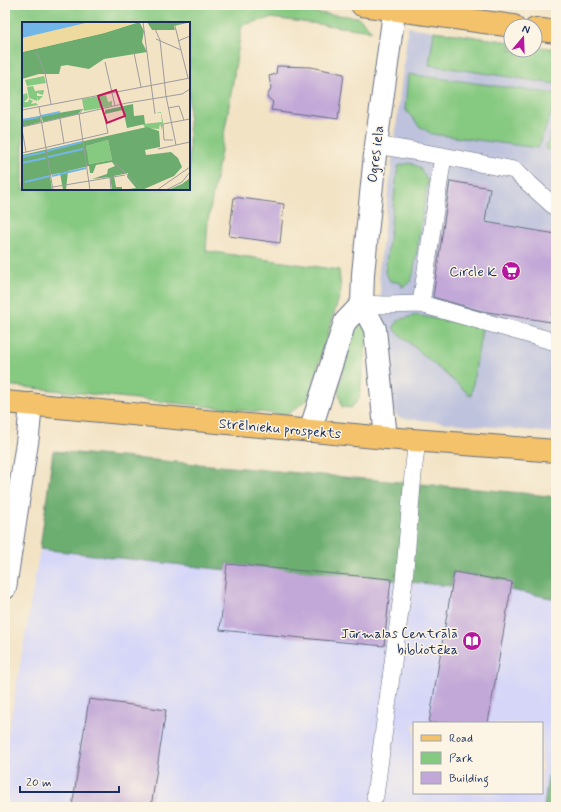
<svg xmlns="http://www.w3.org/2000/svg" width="561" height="812" viewBox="0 0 561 812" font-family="Mynerve,sans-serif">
	<rect width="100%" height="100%" fill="#fcf5e5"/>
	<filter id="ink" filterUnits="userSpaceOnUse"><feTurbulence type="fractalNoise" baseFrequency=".025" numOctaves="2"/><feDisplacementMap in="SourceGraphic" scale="8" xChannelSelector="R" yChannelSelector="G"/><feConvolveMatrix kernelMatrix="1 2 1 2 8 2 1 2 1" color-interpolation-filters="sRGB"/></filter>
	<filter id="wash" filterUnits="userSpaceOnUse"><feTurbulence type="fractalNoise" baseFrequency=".012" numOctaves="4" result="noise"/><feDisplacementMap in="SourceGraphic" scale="16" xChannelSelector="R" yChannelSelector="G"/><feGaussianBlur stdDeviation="0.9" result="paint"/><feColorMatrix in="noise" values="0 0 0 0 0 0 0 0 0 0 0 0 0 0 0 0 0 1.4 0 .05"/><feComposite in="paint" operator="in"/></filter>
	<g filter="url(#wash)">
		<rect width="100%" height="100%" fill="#f2e3c5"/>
		<!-- built -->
		<path fill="#d6d7f8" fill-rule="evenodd" d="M40,549L226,570L227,564L451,585L454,572L512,582L510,590L556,599V717L544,807H5V752ZM414,723H542V793H414Z"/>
		<!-- industrial -->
		<path fill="#bec2dd" d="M408,27L511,42V50H535V46L556,49V433L399,418L390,405L379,271Z"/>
		<!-- green -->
		<path fill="#86c981" stroke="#507c70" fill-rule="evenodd" d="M5,5H234L358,17L372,31L271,18L242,25L227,118L208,221L206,251L339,270L341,291L308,399L287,415L5,385ZM23,23H189V189H23Z
			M434,31L511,42V50H535V46L556,49V84L429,65Z
			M408,74L556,94V101L538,148L432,134L419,126L405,109Z
			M556,122V150L545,149Z
			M410,163L419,167L428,181L413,275L409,284L402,287L401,283L390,281L385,272L398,166Z
			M416,315L476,326L482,329L471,396L399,334L393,328L399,320Z
			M359,321L368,332L359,399L351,408L342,407L338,390L352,327Z"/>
		<!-- forest -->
		<path fill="#6cad6f" stroke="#446e66" d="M53,451L522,493L556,497V599L510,590L511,582L454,572L451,586L227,564L226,570L40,549Z
			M556,717V807H544Z"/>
		<g id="blocks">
			<!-- building -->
			<path fill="#c2a8d8" d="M277,66L311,67L344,74L338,119L271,110L273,102L267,97L271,88L269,76L276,74Z
				M450,181L490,188L485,222L556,234V313L552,312L551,322L481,311L433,297Z
				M234,197L284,204L280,243L229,236Z
				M227,564L391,579L384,646L220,630Z
				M454,572L512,582L488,723H429Z
				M89,699L166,710L151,807H72Z"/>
		</g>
	</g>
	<g filter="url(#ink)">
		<use href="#blocks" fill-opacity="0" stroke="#666e82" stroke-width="1"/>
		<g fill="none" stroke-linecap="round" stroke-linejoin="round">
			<defs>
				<path id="lane" d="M376,145L443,156L514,170L556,208
					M362,304L386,305L421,304L556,342
					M421,304L443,156
					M375,796L404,581L413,474L417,440"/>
				<path id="street" d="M310,431L345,322L362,304
					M386,438L375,329L362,304L363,274L376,145L395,5
					M5,588L28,436L31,404"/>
				<path id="primary" d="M362,5L513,26
					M535,29L556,32
					M5,402L386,438L556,451"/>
			</defs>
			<!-- lane casing -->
			<use href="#lane" stroke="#666e82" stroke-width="18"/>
			<!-- street casing -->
			<use href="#street" stroke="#666e82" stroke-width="24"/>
			<!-- primary casing -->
			<use href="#primary" stroke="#666e82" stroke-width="24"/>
			<!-- lane -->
			<use href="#lane" stroke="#fff" stroke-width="17"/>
			<!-- street -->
			<use href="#street" stroke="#fff" stroke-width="22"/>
			<!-- primary -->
			<use href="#primary" stroke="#f3c26a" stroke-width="22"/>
		</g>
	</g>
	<!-- icons -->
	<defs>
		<symbol id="supermarket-disc" viewBox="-11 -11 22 22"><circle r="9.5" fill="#b5179e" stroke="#fcf5e5"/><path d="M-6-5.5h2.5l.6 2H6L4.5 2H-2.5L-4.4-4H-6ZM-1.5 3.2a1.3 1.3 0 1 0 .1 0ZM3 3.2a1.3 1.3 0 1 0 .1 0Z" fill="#fff"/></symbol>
		<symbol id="library-disc" viewBox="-11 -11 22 22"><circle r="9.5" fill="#b5179e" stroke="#fcf5e5"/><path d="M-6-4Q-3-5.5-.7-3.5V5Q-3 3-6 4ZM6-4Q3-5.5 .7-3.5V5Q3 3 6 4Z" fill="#fff"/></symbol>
	</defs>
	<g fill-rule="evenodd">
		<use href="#supermarket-disc" x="500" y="260" width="22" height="22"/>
		<use href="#library-disc" x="461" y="630" width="22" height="22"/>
	</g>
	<g text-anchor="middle" stroke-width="3" stroke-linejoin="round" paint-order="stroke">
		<!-- street labels -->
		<g font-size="14" fill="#1b2f5e" stroke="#fcf5e5">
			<text transform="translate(375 154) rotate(-83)" y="5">Ogres iela</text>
			<text transform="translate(280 428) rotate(5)" y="5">Strēlnieku prospekts</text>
		</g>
		<!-- poi labels -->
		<g font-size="14" fill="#1b2f5e" stroke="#fcf5e5" text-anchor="end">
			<text x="497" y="276">Circle K</text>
			<text x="458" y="638">Jūrmalas Centrālā<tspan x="458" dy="16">bibliotēka</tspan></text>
		</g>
	</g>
	<!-- overview -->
	<g transform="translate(22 22)">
		<rect width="168" height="168" fill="#f2e3c5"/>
		<path d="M22,54L24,61L5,64L3,58ZM11,64L13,69L22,68L21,73L15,71V74H21L16,79V75L15,79L7,76L5,65ZM2,71L0,73L5,71L6,76L2,80H6L7,77L11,79L9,82L14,81L16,83L0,86V72ZM84,73L86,80L90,79V84L62,89L60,77ZM139,90L141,100L140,108L138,102L137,107L123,106L121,102L140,100L139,91H134ZM86,118L90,138L66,142L64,124Z" fill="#86c981"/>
		<path d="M125,0H165V1L152,4L153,8H130ZM114,1H118L122,9L120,20L125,30L82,37L67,47L45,43L39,44L37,52H17L0,57V30L82,11ZM111,82L112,94L122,93L123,102L105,106L101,88L83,92V88ZM60,87L56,92L21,100L19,94ZM18,94L19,100L0,105V98ZM125,105L137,109L138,121V125L123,128L124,133L149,130L156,136L160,145L152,154L120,168H90L88,155L70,157L85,152L86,147L93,144L90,140L74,143L71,151H68L67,144L46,149L44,168H41L38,151L28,153L30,168H0V133ZM86,118L90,138L67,142L64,124ZM106,151L105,155L114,166L100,168V165H94L92,154ZM168,156V168H146L160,162Z" fill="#6cad6f" fill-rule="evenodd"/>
		<path d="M68,0L114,1L82,11L0,30V16Z" fill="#eeda9e"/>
		<path d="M0,0H68L0,16Z" fill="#72b6e8"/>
		<path fill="none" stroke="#72b6e8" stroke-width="2" d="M19,94L38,90M0,98L17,95M25,129L60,120M0,135L23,130M26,135L61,127M0,141L24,136M30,154L64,146M3,160L28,154"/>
		<path fill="none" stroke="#9c9b9c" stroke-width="1" d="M121,0L133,92M153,4L166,56M133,7L138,18L144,74L154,123M134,17L159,28M156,19L168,14M14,29L23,51L29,82M112,31L119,65M83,40L93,84M17,85L31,168M146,86L157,84L162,98M61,87L57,92L68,168M0,88L168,56M38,97L42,121M0,105L105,81L160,72L168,67M0,107L4,130M151,118H142L141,102L168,97M136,127L168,120M0,131L86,111L81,87M93,141L121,168M88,156L89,168M31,165L103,153M135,168L168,145M144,168L160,160L168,150"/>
		<path fill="#c2185b" fill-opacity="0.15" stroke="#c2185b" stroke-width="2" d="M94,68L103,94L85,101L76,74Z"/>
		<rect width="168" height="168" fill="none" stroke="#1b2f5e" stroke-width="2"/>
	</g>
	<!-- margin -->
	<rect width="561" height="812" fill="none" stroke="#fcf5e5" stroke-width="20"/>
	<!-- legend -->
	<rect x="413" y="722" width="130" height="72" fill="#fcf5e5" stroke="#a2a6af"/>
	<rect x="421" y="735" width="20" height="6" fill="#f3c26a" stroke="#a2a6af"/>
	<text x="449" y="742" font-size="12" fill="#1b2f5e">Road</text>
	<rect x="421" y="752" width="20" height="12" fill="#86c981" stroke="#a2a6af"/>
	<text x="449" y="762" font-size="12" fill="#1b2f5e">Park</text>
	<rect x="421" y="772" width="20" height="12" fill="#c2a8d8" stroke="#a2a6af"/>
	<text x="449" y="782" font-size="12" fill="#1b2f5e">Building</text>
	<!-- north arrow -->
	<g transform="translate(523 38) rotate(19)"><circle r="19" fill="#fcf5e5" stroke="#a2a6af"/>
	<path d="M0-3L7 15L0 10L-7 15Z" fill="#b5179e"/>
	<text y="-6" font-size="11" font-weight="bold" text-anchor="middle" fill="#1b2f5e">N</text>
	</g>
	<!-- scale -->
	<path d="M20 786v6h99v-6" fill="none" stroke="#1b2f5e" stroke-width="2"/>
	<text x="26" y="786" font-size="12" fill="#1b2f5e" stroke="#fcf5e5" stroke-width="3" paint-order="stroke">20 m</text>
</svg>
